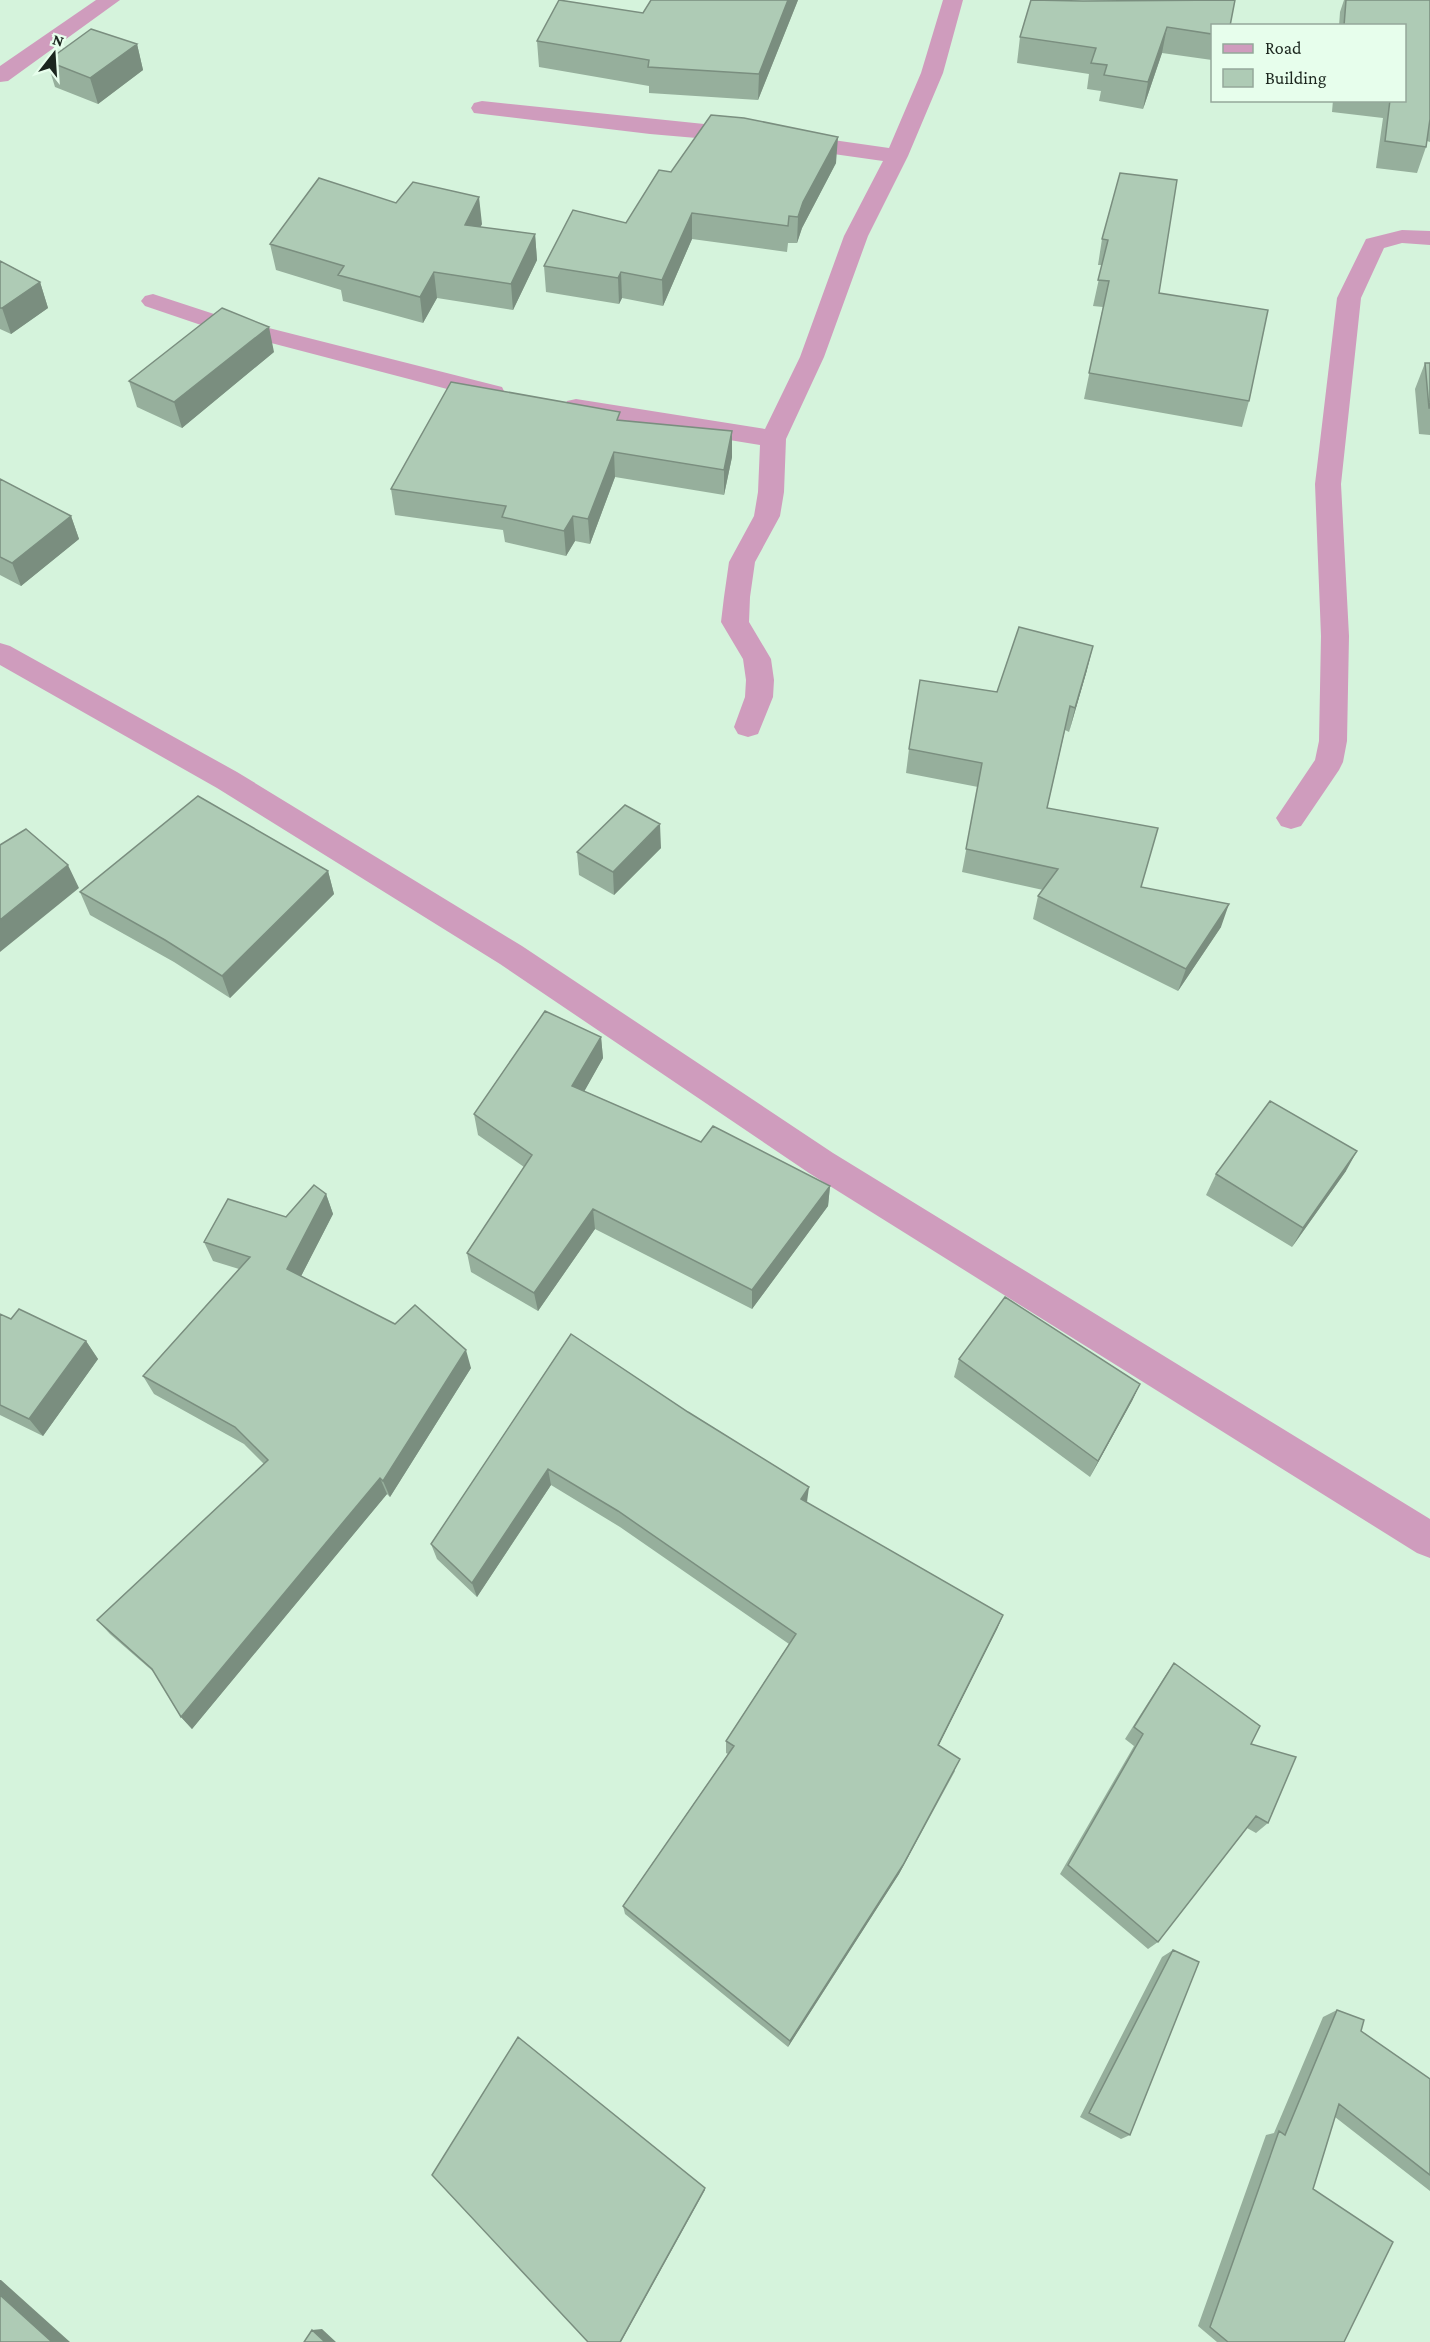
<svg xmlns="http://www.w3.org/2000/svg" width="1430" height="2342" viewBox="0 0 1430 2342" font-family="'Crimson Pro',serif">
	<rect width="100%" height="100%" fill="#d5f3dc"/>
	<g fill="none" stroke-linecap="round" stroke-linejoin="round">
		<!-- street -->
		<path fill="#cf9cbd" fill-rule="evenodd" d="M96,0H120L8,81L0,82V66Z
			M943,0H963L943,73L908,156L868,236L824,357L786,439L784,492L780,516L755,562L750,597L749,622L771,659L774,680L773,697L758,734L748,737L738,734L734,727L745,697L746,680L743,659L721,622L724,597L729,562L754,516L758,492L760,445L576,415L567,413L564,407L567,401L576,399L765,429L800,357L844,236L883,161L791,148L783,146L780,141L783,136L791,134L889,148L921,73Z
			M482,101L743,128L751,130L754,135L751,140L743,142L650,134L474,113L471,108L474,103Z
			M1402,230L1430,231V245L1402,243L1384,248L1361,298L1341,484L1349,636L1347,741L1343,762L1339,770L1301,826L1291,829L1281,826L1276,818L1315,760L1319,741L1321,636L1315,484L1337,298L1366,239Z
			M153,294L214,314L502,387L505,393L502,399L493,401L198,324L145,306L141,301L145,296Z
			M0,643L10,646L237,772L522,946L833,1153L1430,1519V1558L1417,1553L809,1173L500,964L217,788L0,665Z"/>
	</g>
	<!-- wall -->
	<path fill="#96af9c" d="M651,0H798L758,100L649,93V86L539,67L537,41L643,13Z
		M1031,0L1212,26V60L1162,53L1143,109L1099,101L1101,91L1087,89L1089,74L1017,63L1020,37Z
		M1344,0H1430V142L1427,141L1426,147L1417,173L1376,168L1383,118L1332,112L1333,100H1404V26H1339L1340,12Z
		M137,44L143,70L98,104L55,87L47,61Z
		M836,163L802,228L797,243H788L787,252L692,239L663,306L622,298L619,304L546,292L544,266L626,223L671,172Z
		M1120,173L1159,293L1249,401L1242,427L1084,399L1103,307L1093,306L1102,265H1098L1102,239Z
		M396,203L482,224L480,227L535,234L537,260L513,310L437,298L423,323L343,301L341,290L276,270L270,244Z
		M0,261L40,282L48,308L11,334L0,329Z
		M274,352L182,428L137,407L129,381Z
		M1425,363H1430V435L1419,434L1415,389Z
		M620,420L732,457L724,495L615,477L590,544L575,541L566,556L505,542L503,530L395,515L391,489Z
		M0,479L71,516L79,539L21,586L0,575Z
		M1087,670L1069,732L1065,730L1047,808L1141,887L1221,927L1178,991L1033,919L1038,896L1043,890L962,872L978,787L906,773L909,749L997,692Z
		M661,848L614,895L579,875L577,852Z
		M328,871L334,894L230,998L174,962L90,915L80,892Z
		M601,1037L603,1058L584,1091L701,1142L830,1186L828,1206L752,1309L595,1229L538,1311L471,1272L467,1253L524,1167L478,1135L474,1114Z
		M1346,1171L1292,1247L1206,1195L1216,1174Z
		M326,1194L333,1214L301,1276L471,1368L390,1497L387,1494L192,1729L181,1717L156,1674L110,1634L97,1620L264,1464L244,1444L154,1394L143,1376L239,1269L213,1261L204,1242L286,1217Z
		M0,1314L11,1319L86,1341L98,1359L43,1436L0,1415Z
		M571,1334L807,1503L1003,1615L997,1629L938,1746L955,1771L899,1874L788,2047L625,1914L623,1906L728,1754L726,1753V1741L789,1644L620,1527L551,1485L477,1597L437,1559L431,1544Z
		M959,1359L1140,1384L1132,1401L1090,1477L954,1377Z
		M1174,1663L1251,1744L1268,1823L1256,1833L1247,1828L1158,1942L1148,1949L1060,1874L1134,1746L1125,1739L1165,1676Z
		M1173,1950L1130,2135L1121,2139L1080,2117L1162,1957Z
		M1337,2010L1361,2031L1430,2079V2191L1335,2117L1313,2189L1344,2342H1217L1198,2326L1266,2135L1274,2133L1323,2017Z"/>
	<!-- shaded-wall -->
	<path fill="#7a8e7f" d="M788,0H798L758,100L759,74Z
		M1167,27L1162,53L1143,109L1148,82Z
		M137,44L143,70L98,104L90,78Z
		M838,137L836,163L802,228L797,243L798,217L803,202Z
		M479,197L482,224L468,251L465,225Z
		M692,213V239L663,306L662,280Z
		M535,234L537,260L513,310L511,284Z
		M434,272L437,298L423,323L420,297Z
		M621,272L622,298L619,304L618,278Z
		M40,282L48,308L11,334L2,308Z
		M269,327L274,352L182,428L174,402Z
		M732,431V457L724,495V470Z
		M614,452L615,477L590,544L588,519Z
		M71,516L79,539L21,586L12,563Z
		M573,516L575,541L566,556L564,531Z
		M1093,646L1087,670L1069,732L1075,708Z
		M660,824L661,848L614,895L613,872Z
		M68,865L79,888L0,952V920Z
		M328,871L334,894L230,998L222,976Z
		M1229,904L1221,927L1178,991L1186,969Z
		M601,1037L603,1058L575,1108L572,1086Z
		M1357,1151L1346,1171L1292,1247L1303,1228Z
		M830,1186L828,1206L752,1309V1290Z
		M326,1194L333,1214L295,1288L287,1269Z
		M593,1209L595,1229L538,1311L534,1293Z
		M86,1341L98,1359L43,1436L29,1419Z
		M466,1350L471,1368L390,1497L383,1481Z
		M1140,1384L1132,1401L1090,1477L1098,1461Z
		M548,1469L551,1485L477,1597L472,1583Z
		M380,1478L387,1494L192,1729L181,1717Z
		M809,1487L807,1502L801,1499Z
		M1003,1615L997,1629L933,1757L938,1745Z
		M960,1759L899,1874L788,2047L790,2041Z
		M705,2188V2190L621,2342H620Z
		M0,2280H1L70,2342H52L0,2295Z
		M322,2329L336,2342H325L312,2330Z"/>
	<!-- building -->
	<path fill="#aecbb5" stroke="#7a8e7f" stroke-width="1.5" d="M559,0L643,13L651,0H788L759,74L648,67L649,60L537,41Z
		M1031,0L1083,1L1235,0L1230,26H1212V34L1167,27L1148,82L1104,75L1107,65L1091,63L1096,48L1020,37Z
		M1346,0H1430V119L1426,147L1385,141L1390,100H1404V26H1344Z
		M91,29L137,44L90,78L47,61Z
		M711,115L744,118L838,137L803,202L798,217L789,216L788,226L692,213L662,280L621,272L618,278L544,266L573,210L626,223L659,170L671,172Z
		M1120,173L1177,180L1159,293L1268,310L1249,401L1089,373L1109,281L1098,280L1108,240L1102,239Z
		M319,178L396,203L413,182L479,197L465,225L535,234L511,284L434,272L420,297L338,275L344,266L270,244Z
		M0,261L40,282L2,308H0Z
		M222,308L269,327L174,402L129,381Z
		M1425,363H1430V408H1429Z
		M451,382L620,412L617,420L732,431L724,470L614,452L588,519L573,516L564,531L502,517L506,506L391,489Z
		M0,479L71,516L12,563L0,557Z
		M1019,627L1093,646L1075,708L1070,706L1047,808L1158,828L1141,887L1229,904L1186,969L1038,896L1058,869L966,849L982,763L909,749L920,680L997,692Z
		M198,796L328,871L222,976L165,940L80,892Z
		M625,805L660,824L613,872L577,852Z
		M26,829L68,865L0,920V845Z
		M545,1011L601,1037L572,1086L701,1142L713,1126L830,1186L752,1290L593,1209L534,1293L467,1253L532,1155L474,1114Z
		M1270,1101L1357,1151L1303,1228L1216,1174Z
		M314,1185L326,1194L287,1269L395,1324L415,1305L466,1350L383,1481L380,1478L181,1717L152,1669L97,1620L268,1460L235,1427L143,1376L250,1257L204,1242L228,1199L286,1217Z
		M1005,1297L1140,1384L1098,1461L959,1359Z
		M19,1309L86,1341L29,1419L0,1405V1314L11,1319Z
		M571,1334L688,1412L809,1487L801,1499L1003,1615L938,1745L960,1759L903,1865L790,2041L623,1906L734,1746L726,1741L796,1634L618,1511L548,1469L472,1583L431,1544Z
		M1174,1663L1260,1726L1251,1744L1296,1757L1268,1823L1256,1816L1158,1942L1068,1865L1143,1734L1134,1727Z
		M1173,1950L1199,1962L1130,2135L1089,2113Z
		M1337,2010L1364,2020L1361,2031L1430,2079V2175L1339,2104L1313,2189L1393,2242L1344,2342H1228L1210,2327L1279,2131L1285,2135Z
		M518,2037L705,2188L620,2342H588L432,2175Z
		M0,2295L52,2342H0Z
		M312,2330L325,2342H304Z"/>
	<!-- legend -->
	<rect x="1211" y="24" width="195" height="78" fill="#e7feec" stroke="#95a89a" stroke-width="1.5"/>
	<rect x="1223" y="44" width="30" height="9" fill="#cf9cbd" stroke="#95a89a" stroke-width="1.5"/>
	<text x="1265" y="54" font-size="18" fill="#1b261e">Road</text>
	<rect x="1223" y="69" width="30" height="18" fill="#aecbb5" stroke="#95a89a" stroke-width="1.5"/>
	<text x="1265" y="84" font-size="18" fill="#1b261e">Building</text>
	<!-- north arrow -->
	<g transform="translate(54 54) rotate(17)" stroke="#e7feec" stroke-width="4.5" paint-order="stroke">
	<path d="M0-4.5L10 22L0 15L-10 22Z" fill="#1b261e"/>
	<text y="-9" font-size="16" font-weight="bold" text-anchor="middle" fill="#1b261e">N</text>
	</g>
</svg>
